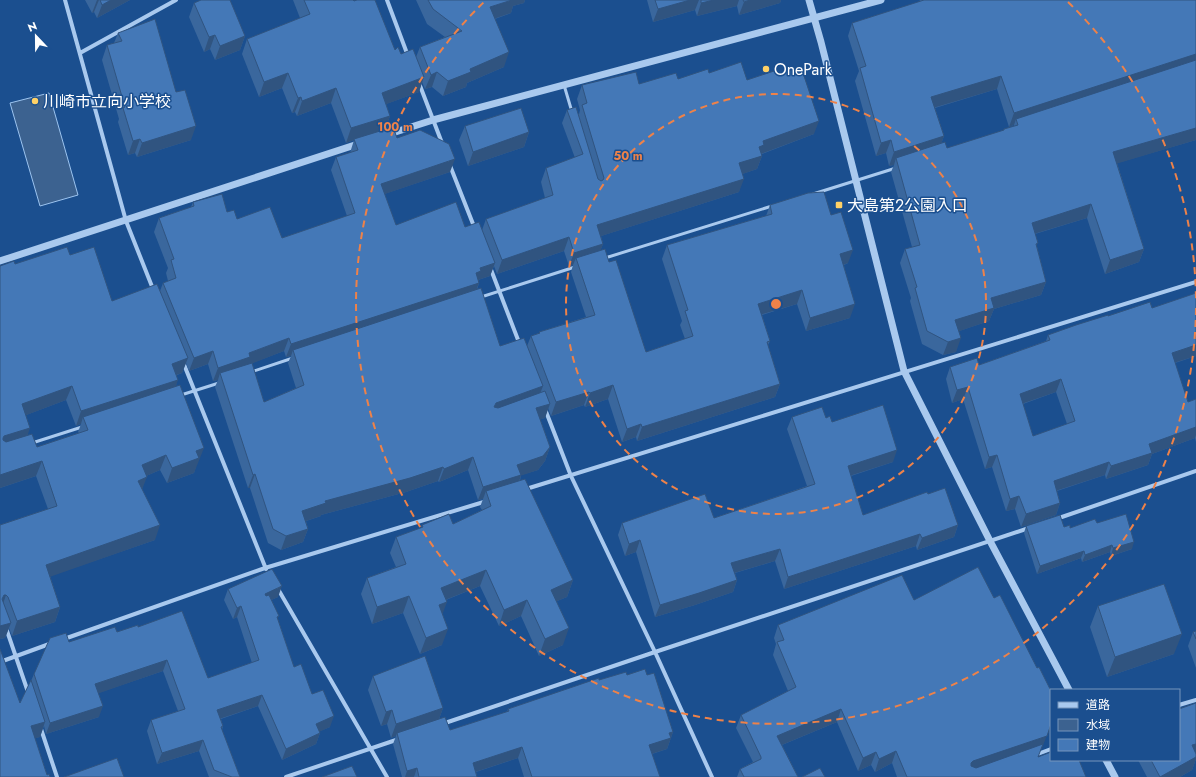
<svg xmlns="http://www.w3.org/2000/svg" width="1196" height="777" viewBox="0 0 1196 777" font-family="Jost,'Noto Sans JP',sans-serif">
	<rect width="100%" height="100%" fill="#1b4f8f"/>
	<!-- water -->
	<path fill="#3c6290" stroke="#9cc4f0" d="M49,93L78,195L40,206L10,103Z"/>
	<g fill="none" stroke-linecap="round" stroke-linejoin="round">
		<!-- service -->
		<path stroke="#a9c9ee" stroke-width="3" d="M564,85L572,112
			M813,194L896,168
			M605,258L772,206
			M481,297L575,267
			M251,372L293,358
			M181,395L219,383
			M32,443L82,427"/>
		<!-- minor -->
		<path stroke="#a9c9ee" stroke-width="4" d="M65,0L126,221L153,289
			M387,0L408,56
			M80,53L176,0
			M419,83L442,143
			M449,163L475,229
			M490,267L520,345
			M183,362L266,569
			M545,409L571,476L655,652L712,777
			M526,489L1196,282
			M1056,519L1196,471
			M278,589L387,777
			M6,628L28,692
			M64,639L265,568L487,501
			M0,662L52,643
			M1179,705L1196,700
			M442,724L655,652L1029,528
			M40,726L57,777
			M1035,755L1051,749
			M286,777L399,739"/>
		<!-- tertiary -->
		<path stroke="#a9c9ee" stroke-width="7" d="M809,0L821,42L904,371L990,541L1069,690
			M386,135L433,120L881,0
			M0,261L361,143
			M1106,760L1115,777"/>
	</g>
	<!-- wall -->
	<path fill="#3a679d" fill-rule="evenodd" d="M85,0H130L97,18L94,12L92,13Z
		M293,0H353L395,50L401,54L416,57L420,47L445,37L427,24L416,0H525L524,3L513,6L511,13L495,19L504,67L467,83L466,87L443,96L432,87L425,89L422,82L419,92L386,104L390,116L385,129L397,138L450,172L384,194L396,225L465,227L482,230L486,219L545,198L541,182L546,168L575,158L562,123L567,110L579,114L580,110L577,99L582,85L639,84L678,79L709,73L747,80L779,74L814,134L762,154V156L757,169L742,174L739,192L601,236L603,244L600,251L609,262L646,352L685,339L680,325L682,321L662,259L667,245L766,216L770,205L831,215L848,263L844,265L850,318L806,331L797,304L762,315L770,341L768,345L780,384L775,397L637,441L636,437L622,442L608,399L585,407L584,405L551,416L548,408L545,418L540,419L550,447L545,461L538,470L521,475L520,481L573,580L567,597L557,601L563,645L539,656L521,616L499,626L480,586L446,600L442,613V645L420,654L403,613L372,624L361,594L367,578L396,567L390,553L396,537L421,528L422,525L453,524L482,510L480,507L483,499L478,500L468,470L439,482L438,481L406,492L321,515V516L306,521L308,529L303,542L281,550L268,543L250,488H248L215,387L218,380L213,381L208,364L189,371L186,363L182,373L177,375L176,387L198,463H197L194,473L167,483L160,470L146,476L142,489L155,540L50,576L60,607L55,622L12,636L9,628L5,638L0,639V525L48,509L36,476L0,488V266L15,264L70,255L112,301L160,291L163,283L168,281L166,273L168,268L154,232L159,218L191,207L193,202L227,212L237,219L282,238L347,216L331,170L336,157L350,153L354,140L346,143L331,103L297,116L295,112L292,113L282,88L259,97L242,54L247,39L300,18ZM564,251L569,266L573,265L571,272L586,317L539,332V333L531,336L527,346H500L477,290L479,283L478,280L490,276L494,266L497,274ZM284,351L286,357L291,356L288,363L296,388L264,402L252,363ZM66,400L76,426L81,424L78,432L79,433L37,447L28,435L26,415Z
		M647,0H781L780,3L739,15L737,6L697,16L695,10L653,22Z
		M920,0H1196V140L1117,163L1144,249L1139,262L1105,274L1087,218L1035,234L1037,247L1046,282L1041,295L994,309L989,321L959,331L956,352L943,355L922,344L910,301L911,298L900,263L905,249L912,247L891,172L894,165L889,166L886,153L876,156L855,81L859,71L848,36L852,23L919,2ZM997,89L1009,127L1014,125V126L1004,129L1003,131L947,148L941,144L944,136L935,108Z
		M194,3L245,36L240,50L215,60L210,49L204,52L189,17Z
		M118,33L176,92L191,140L137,157L135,153L128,155L118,122L119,119L102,60L107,45L114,43Z
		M465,126L529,132L524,147L468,166L459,140Z
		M1152,308L1196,356L1175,363L1188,402L1196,399V442L1195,438L1152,454L1148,465L1106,479L1105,475L1057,491L1060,503L1056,515L1021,527L1015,509L1006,511L992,467L985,469L963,399L952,403L946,379L950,367L979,365L1046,341L1048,335L1108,316ZM1056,392L1067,424L1033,436L1023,404Z
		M792,417L826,418L893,462L851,476L863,515L928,494L958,525L954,537L917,550L916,546L784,589L775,561L735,573L737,580L733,592L695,605L655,617L636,552L625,556L618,535L622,523L714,518L807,486L787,429Z
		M1097,523L1132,549L1111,556L1110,552L1082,562L1081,558L1037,574L1024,533L1026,526L1070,528Z
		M228,589L278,597L271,600L294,667L312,694L330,727L320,731V733L316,744L282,760L258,706L221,719L223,726L222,730L240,777H209L199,751L157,764L147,731L151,720L178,711L163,671L98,693L99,717L46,734L44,726L40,737L35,738L47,775L0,777L20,703L31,681L34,674L69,642L138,627L208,678L252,663L237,617L233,619L224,600Z
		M914,600L1039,757L1086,777H897L892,763L875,772L871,765L858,771L837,722L782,745L798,777H737L740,769L753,762L736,728L741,715L788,691L773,655L776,644L774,638L778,625Z
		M1098,606L1174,654L1107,677L1090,627Z
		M1196,631V668L1188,646L1193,632Z
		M627,675H647L673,732L667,749L652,754L660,777H524L518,758L476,772L477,777H402L393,744L396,736L391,738L387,724L381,726L368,690L373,676L443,708L439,719L450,730L507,712L508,709L599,680Z
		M1196,703V759L1192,770L1180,777H1147L1138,760H1179Z"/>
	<!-- shaded-wall -->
	<path fill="#305480" d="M97,0H99L94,12L92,13Z
		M111,0H130L97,18L102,5Z
		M512,0H525L524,3L513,6L511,13L485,22L490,7Z
		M690,0H699L695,10L653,22L658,9Z
		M714,0H739L737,6L697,16L701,3Z
		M750,0H781L780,3L739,15L744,2Z
		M215,35L210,49L204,52L209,37Z
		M245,36L240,50L215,60L220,46Z
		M509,52L504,67L467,83L466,87L443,96L448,81L470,69Z
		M1196,54V64L1016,119L1014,125L1009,127L1014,113Z
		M437,72L432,87L425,89L431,75Z
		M288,73L282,88L259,97L264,82Z
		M1001,76L997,89L926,110L931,97Z
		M424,77L419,92L376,108L382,93Z
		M336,88L331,103L297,116L302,101Z
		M301,97L295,112L292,113L298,98Z
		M390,116L385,130L354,139V140L346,143L351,128Z
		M819,121L814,134L761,154L762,156L757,169L734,177L739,163L763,141Z
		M196,126L191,140L137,157L142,143Z
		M1196,128V140L1109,166L1113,152Z
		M529,132L524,147L468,166L473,152Z
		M944,136L939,150L896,158L894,165L889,166L894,152Z
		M140,139L135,153L128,155L133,141Z
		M891,140L886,153L876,156L881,143Z
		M455,159L450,172L376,197L381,184Z
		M744,179L739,192L592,239L597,225Z
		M1091,204L1087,218L1027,236L1032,223Z
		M569,237L564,251L497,274L502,260Z
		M603,244L598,257L576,258L573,265L569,266L574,253Z
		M1144,249L1139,262L1105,274L1110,260Z
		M853,250L848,263L835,268L840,254Z
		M495,263L490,276L478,280L479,283L474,296L293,350L291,356L286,357L291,344L476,273L480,268Z
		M1046,282L1041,295L994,309L989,321L951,334L955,320L991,298Z
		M802,290L797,304L753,317L758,304Z
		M855,304L850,318L806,331L810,318Z
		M289,338L284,351L248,365L220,373L218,380L213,381L218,368L249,353Z
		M961,338L956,352L943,355L948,342Z
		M1196,345V356L1167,365L1172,353Z
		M213,351L208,364L189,371L194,358Z
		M188,358L182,373L167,378L172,364Z
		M1061,379L1056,392L1015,406L1020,394Z
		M178,380L173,394L83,417L81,424L76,426L81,411Z
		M780,384L775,397L637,441L642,427Z
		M613,385L608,399L585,407L590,393Z
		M72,386L66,400L16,419L22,404Z
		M543,386L538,399L491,416L496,403Z
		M968,387L963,399L952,403L957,390Z
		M589,392L584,405L551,416L556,402Z
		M550,404L545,418L531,422L536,408Z
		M641,424L636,437L622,442L627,429Z
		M1196,427V435L1195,438L1152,454L1148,465L1106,479L1111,466L1149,444Z
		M30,428L25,443L0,451L3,438L4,436Z
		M550,447L545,461L538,470L520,476L521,475L517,489L486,491L483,499L478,500L483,487L517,465Z
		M204,448L194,473L167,483L172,468L196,451Z
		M897,450L893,462L843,478L848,466Z
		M166,455L160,470L137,480L142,465Z
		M997,455L992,467L985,469L989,457Z
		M473,457L468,470L439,482L444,469Z
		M42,461L36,476L0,488V475Z
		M1109,462L1105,475L1049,493L1054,481Z
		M443,467L438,481L406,492L321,515V516L297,524L302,511L325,501Z
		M255,474L250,488H248L253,475Z
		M147,477L141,492L138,481Z
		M1019,496L1015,509L1006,511L1010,499Z
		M1060,503L1056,515L1021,527L1026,514Z
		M160,525L155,540L41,580L46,565Z
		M958,525L954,537L917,550L922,538Z
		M308,529L303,542L281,550L286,536Z
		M920,534L916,546L784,589L788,577Z
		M640,540L636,552L625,556L629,544Z
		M1134,542L1132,549L1111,556L1113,548Z
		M1112,545L1110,552L1082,562L1085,555Z
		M780,549L775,561L727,575L731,563Z
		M1084,551L1081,558L1037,574L1040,566Z
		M486,570L480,586L435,604L441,588Z
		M573,580L567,597L545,606L551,590Z
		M737,580L733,592L695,605L655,617L660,605Z
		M282,586L278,597L261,605L265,594Z
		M4,595H6L1,610L0,605Z
		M409,596L403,613L372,624L377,607Z
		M527,600L521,616L499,626L504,610Z
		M447,602L441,618L439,605Z
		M241,606L237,617L233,619L237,608Z
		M60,607L55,622L12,636L17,621Z
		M11,623L5,638L0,639V626Z
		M569,628L563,645L539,656L545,639Z
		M448,629L442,645L420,654L426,638Z
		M1182,634L1174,654L1107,677L1115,657Z
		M167,660L163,671L91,696L95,684Z
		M262,695L258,706L213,721L217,710Z
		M103,706L99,717L46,734L50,723Z
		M443,708L438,722L397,733L396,736L391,738L396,724Z
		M841,709L837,722L772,749L777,736Z
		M392,710L387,724L381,726L386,712Z
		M334,716L330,727L312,735L316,724Z
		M45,722L40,737L25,741L31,726Z
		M1051,725L1042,748L969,774L971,763L973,761Z
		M673,732L667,749L645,756L649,745L669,733Z
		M320,733L316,744L282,760L286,749Z
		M203,740L199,751L157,764L162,753Z
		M1196,744V756L1192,745Z
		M522,747L518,758L469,774L473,763Z
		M896,751L892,763L875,772L879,759Z
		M876,752L871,765L858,771L863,758Z
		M1196,757V759L1192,770L1180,777H1160Z
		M417,768L414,777H405L407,771Z"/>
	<!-- building -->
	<path fill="#4478b7" stroke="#305480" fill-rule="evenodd" d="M100,0H111L102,5Z
		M201,0H230L245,36L220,46L215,35L209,37L194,3Z
		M304,0H353L354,1L357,0H375L395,50L398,47L401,54L413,49L424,77L382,93L390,116L351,128L336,88L302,101L301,97L298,98L288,73L264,82L247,39L310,14Z
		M428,0H512L490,7L509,52L470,69L471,72L448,81L437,72L431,75L420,47L462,31L433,9Z
		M655,0H690L658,9Z
		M701,0H714L701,3Z
		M743,0H750L744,2Z
		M924,0H1196V54L1014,113L1001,76L931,97L944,136L894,152L891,140L881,143L860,68L866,66L852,23Z
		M155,19L176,92L185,90L196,126L142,143L140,139L133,141L123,108L125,107L107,45L122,41L118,33Z
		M1196,60V128L1113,152L1144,249L1110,260L1091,204L1032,223L1038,243L1036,244L1046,282L991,298L994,308L955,320L961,338L948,342L927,331L915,288L917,287L905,249L920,245L896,158L945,142L947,148L1004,130V129L1018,125L1016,119Z
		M741,62L747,80L777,70L779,74L801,67L819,121L763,141L764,145L759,147L762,156L739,163L744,179L597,225L603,244L574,253L569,237L502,260L486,219L553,195L546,168L583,154L567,110L576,107L598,179L601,181L603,180L604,178L582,105L587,103L582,85L636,72L639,84L676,73L678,79L708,69L709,73Z
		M521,108L529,132L473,152L465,126Z
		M393,127L397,138L420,130L449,144L455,159L381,184L396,225L456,202L465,227L479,222L495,263L480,268L481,271L476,273L479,283L291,344L289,338L249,353L250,357L218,368L213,351L194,358L163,283L176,278L171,260L174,259L159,218L194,206L193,202L222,194L227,212L234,210L237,219L270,207L282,238L355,213L336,157L358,150L354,139Z
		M824,192L831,215L841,212L853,250L840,254L855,304L810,318L802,290L758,304L770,341L767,342L780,384L642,427L641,424L627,429L613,385L590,393L589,392L556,402L531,336L540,333L539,332L595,315L576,258L605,249L609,262L616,260L646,352L693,336L685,311L688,310L667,245L772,214L770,205L808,193Z
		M67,247L70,255L94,247L112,301L157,284L188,358L172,364L178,380L81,411L72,386L22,404L30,428L4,436L3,438V440L6,442L32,434L37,447L88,430L83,417L180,385L204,448L196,451L199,458L172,468L166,455L142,465L147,477L138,481L160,525L46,565L60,607L17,621L8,597L6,595H4L2,599L11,623L0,626V525L57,506L42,461L0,475V266L14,261L15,264Z
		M481,288L500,346L524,338L543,386L496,403L494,407L498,408L545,391L550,404L536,408L550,447L543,456L517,465L521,475L483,487L473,457L444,469L443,467L410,478L325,501L326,503L302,511L308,529L286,536L273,529L255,474L253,475L220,373L252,363L264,402L304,385L293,350Z
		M1196,293V345L1172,353L1188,402L1196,399V427L1149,444L1152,453L1111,466L1109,462L1054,481L1060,503L1026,514L1019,496L1010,499L997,455L989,457L968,387L957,390L950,367L977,358L979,365L1050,340L1048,335L1076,325L1108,315V316L1150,302L1152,308ZM1061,379L1075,421L1033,436L1020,394Z
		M883,405L897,450L848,466L863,515L927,492L928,494L945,488L958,525L922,538L920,534L788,577L780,549L731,563L737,580L699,593L660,605L640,540L629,544L622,523L705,494L714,518L815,484L792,417L822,407L826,418L830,416L832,422Z
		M525,479L573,580L551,590L569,628L545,639L527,600L504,610L486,570L441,588L447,602L439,605L448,629L426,638L409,596L377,607L367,578L406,564L396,537L423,527L422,525L449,514L453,524L491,506L486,491Z
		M1126,514L1134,542L1113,548L1112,545L1085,555L1084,551L1040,566L1026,526L1060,515L1064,527L1070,525V528L1095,519L1097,523Z
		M978,567L994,598L1000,595L1037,668L1039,667L1051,691V724L1047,736L973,761L971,763V766L976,768L1043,744L1038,757L1051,752V760H1079L1086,777H907L896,751L879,759L876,752L863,758L841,709L777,736L798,777H744L740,769L761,759V757L741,715L796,687L777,642L784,640L778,625L902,575L914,600Z
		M272,569L282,586L265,594L266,596L269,595L279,616L277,617L294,667L301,664L312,694L323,690L334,716L316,724L320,733L286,749L262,695L217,710L223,726L221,727L240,777H232L214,770L203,740L162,753L151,720L185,709L167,660L95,684L103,706L50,723L34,674L50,638L66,633L69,642L115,627L117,632L138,625V627L182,611L208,678L259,660L241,606L237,608L228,589Z
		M1164,584L1182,634L1115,657L1098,606Z
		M1196,631V639L1193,632Z
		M0,649L20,703L31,680L45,722L31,726L47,775L49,774L50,777H0Z
		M425,656L443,708L396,724L392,710L386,712L373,676Z
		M645,669L647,675L654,673L673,732L669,733L671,738L649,745L660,777H532L522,747L473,763L477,777H419L417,768L407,771L397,733L445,717L450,730L509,711L508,709L599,678V680L626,672L627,675Z
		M1196,703V744L1192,745L1196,754V757L1160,777L1151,760H1179V709Z
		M117,758L124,777H64Z
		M352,766L357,777H322Z
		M820,768L825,777H802Z"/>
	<!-- distance rings -->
	<g fill="none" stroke="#ee8249" stroke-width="2" stroke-dasharray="7 5">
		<circle cx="776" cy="304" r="210"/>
		<path d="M1196 308A420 420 0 1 1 484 2M1068 2A420 420 0 0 1 1196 300"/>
	</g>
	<!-- markers -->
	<g fill="#ffd166" stroke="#1b4f8f" stroke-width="1.5">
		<circle cx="766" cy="69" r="4"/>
		<circle cx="35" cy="101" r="4"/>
		<rect x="835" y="201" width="8" height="8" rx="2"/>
	</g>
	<g text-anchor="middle" stroke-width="3" stroke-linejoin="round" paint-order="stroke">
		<!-- poi labels -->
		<g font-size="16" fill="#fff" stroke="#1b4f8f" text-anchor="start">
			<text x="774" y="75">OnePark</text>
			<text x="43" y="107">川崎市立向小学校</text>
			<text x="847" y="211">大島第2公園入口</text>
		</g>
	</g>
	<circle cx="776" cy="304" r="6" fill="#ee8249" stroke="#1b4f8f" stroke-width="2"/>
	<g font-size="12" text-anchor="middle" font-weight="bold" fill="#ee8249" stroke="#1b4f8f" stroke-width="3" stroke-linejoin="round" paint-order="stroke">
		<text x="395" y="131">100 m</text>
		<text x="628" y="160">50 m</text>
	</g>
	<!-- legend -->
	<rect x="1050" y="689" width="130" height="72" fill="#1b4f8f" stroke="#7695bc"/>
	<rect x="1058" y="702" width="20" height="6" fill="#a9c9ee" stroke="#7695bc"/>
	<text x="1086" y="709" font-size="12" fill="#ffffff">道路</text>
	<rect x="1058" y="719" width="20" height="12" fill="#3c6290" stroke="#7695bc"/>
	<text x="1086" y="729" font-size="12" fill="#ffffff">水域</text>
	<rect x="1058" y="739" width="20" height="12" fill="#4478b7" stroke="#7695bc"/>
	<text x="1086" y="749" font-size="12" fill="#ffffff">建物</text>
	<!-- north arrow -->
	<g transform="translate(36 36) rotate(338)" stroke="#1b4f8f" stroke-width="3" paint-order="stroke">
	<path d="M0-3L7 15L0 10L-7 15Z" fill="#ffffff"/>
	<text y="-6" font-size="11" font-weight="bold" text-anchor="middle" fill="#ffffff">N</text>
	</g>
</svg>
